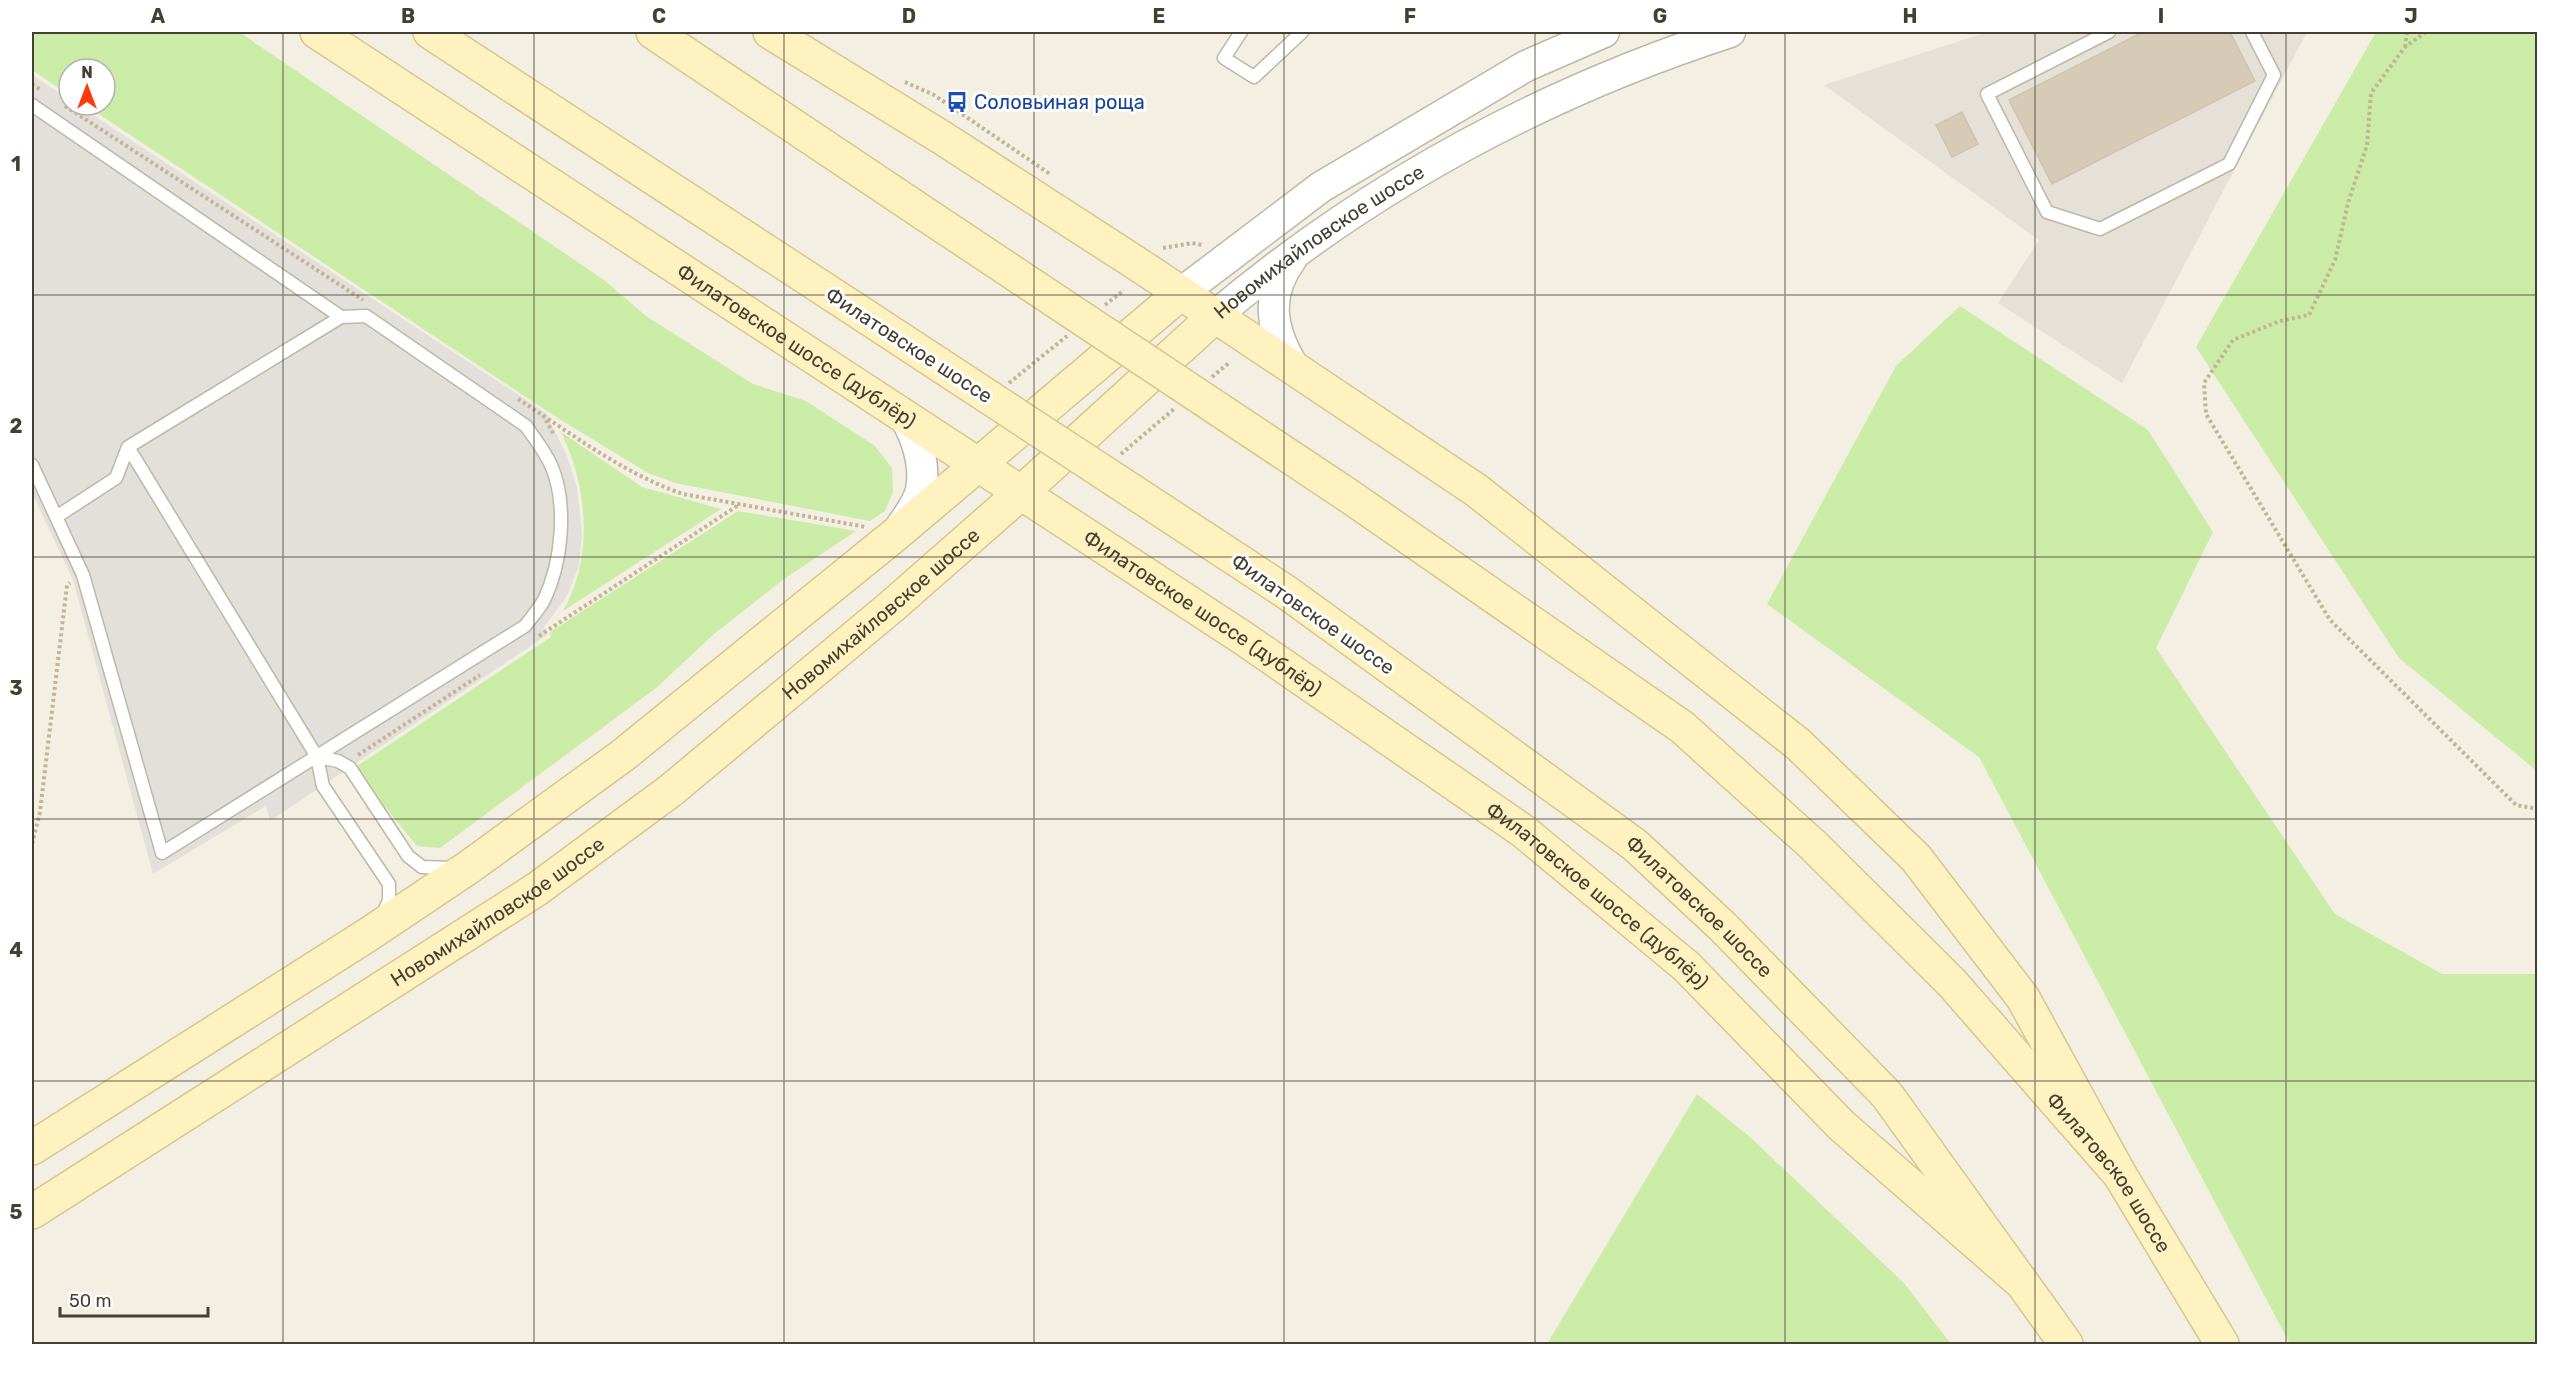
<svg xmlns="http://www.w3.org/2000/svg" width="2569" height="1376" viewBox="0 0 2569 1376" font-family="Rubik,sans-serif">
	<rect width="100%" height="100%" fill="#f3efe3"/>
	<!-- industrial -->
	<path fill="#e5e0d8" d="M1987,32H2307L2122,383L1998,303L2039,240L1824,85Z"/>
	<!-- green -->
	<path fill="#cbeca7" d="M32,32H239L604,280L646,316L753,384L806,401L875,446L892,468L893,492L885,511L870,521L675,483L648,473L556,417L85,105H105V69H69V95L32,70Z
		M2376,32H2537V771L2399,658L2196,347Z
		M1960,306L2148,430L2213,532L2156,648L2335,914L2442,974H2537V1344H2290L1979,757L1767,604L1896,366Z
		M561,432L642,487L721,509L563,611C594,557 588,487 561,432Z
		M738,511L856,531L784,579L714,634L656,688L440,848L417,846L360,776L357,766L551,637L550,632Z
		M1697,1094L1750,1137L1904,1283L1951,1344H1547Z"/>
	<!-- parking -->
	<path fill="#e3e0dc" d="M32,75L69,99V105H78L546,413L567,456L577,487L582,533L579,566L566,598L544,627L547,635L270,821L266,806L153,874L73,580L32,493Z"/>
	<!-- building -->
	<path fill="#d5cbb7" stroke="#d1c3aa" stroke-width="1.5" d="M2143,32H2230L2255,81L2052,184L2009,100Z
		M1962,112L1978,144L1952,157L1936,125Z"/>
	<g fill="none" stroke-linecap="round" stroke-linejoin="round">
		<defs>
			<path id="service" d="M1241,32L1224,58L1254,77L1302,32
				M2109,32L1987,94L2047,212L2100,229L2229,164L2274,75L2252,32
				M32,105L341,317L366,316L526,426C535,439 544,450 551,465C568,504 562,562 544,600C539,609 531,618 525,626L162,853L83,575L32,465
				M128,447L317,757L323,786L389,884V900L383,914
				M56,517L116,478L128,447L341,317
				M317,757L338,761L350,768L408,856L422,867L451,868"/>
			<g id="tertiary">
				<path d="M1292,258C1264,296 1271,330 1294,368"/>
				<path d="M1181,293L1321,187L1526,66L1604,32"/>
				<path id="s1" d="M1215,316C1367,188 1542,93 1730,32"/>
				<path d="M900,528C908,516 918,504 921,490C926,464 916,435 903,414"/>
			</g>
			<g id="secondary">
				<path id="s2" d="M317,32L1243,638L1523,831L1686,966L1842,1126L2021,1282"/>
				<path d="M430,32L853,308"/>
				<path d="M653,32L925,214"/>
				<path d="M770,32L941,137L1139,265L1476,490L1798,744L1916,858L2023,998L2120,1175"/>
				<path id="s3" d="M1349,496L1682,727L1813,845L1952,983L2120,1175L2222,1344"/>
				<path id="s4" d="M1286,592L1635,845L1723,927L1887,1095L2066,1344"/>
				<path d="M32,1148L366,936L469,867L622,756L896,534L1181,293"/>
				<path id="s5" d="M32,1212L537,889L670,791L891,607L1022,492L1215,316"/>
			</g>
		</defs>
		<!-- service casing -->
		<use href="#service" stroke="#bfb7a5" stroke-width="15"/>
		<!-- tertiary casing -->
		<use href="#tertiary" stroke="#bfb7a5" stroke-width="33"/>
		<!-- secondary casing -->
		<use href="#secondary" stroke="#d7c68e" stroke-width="36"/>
		<!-- path -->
		<path stroke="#c2b494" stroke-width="4" stroke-dasharray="3 3" stroke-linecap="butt" d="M2426,32L2405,47L2371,93L2367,145L2348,203L2335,260L2309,315L2280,321L2233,340L2204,383L2206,414L2330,620L2516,805L2538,809
			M2405,47L2407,32
			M905,82L934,95L1050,174
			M32,84L41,90
			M65,106L363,300
			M1163,248L1192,243L1203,245
			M1105,305L1124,290
			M1212,377L1230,362
			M1009,383L1067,336
			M518,399C571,433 622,473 683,494L866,527
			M543,415L554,435
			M1121,454L1174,409
			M539,636L740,504
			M358,755L480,675
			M32,844L40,812L67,585L70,583"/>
		<!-- service -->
		<use href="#service" stroke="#fff" stroke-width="12"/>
		<!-- tertiary -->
		<use href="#tertiary" stroke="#fff" stroke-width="30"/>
		<!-- secondary -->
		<use href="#secondary" stroke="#fff2c1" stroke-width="33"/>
		<defs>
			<path id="secondary-bridge" d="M925,214L1349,496
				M853,308L1286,592"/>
		</defs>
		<!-- secondary-bridge casing -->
		<use href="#secondary-bridge" stroke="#d7c68e" stroke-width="36" stroke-linecap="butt"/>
		<!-- secondary-bridge -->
		<use href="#secondary-bridge" stroke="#fff2c1" stroke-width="33"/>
	</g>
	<!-- grid -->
	<path fill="none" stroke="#453f32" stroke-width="1.5" stroke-opacity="0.55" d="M283,32V1344M534,32V1344M784,32V1344M1034,32V1344M1284,32V1344M1535,32V1344M1785,32V1344M2035,32V1344M2286,32V1344M32,295H2538M32,557H2538M32,819H2538M32,1081H2538"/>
	<!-- icons -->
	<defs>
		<symbol id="bus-bare" viewBox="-9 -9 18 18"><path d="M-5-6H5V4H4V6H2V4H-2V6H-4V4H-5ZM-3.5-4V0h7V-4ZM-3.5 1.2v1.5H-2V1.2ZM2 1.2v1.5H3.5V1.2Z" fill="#1a4fb4" stroke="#fff" stroke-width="2.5" paint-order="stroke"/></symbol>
	</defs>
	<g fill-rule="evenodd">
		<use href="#bus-bare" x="942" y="87" width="30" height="30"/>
	</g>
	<g text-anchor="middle" stroke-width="6" stroke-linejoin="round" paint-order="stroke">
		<!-- transit labels -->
		<g font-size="20" fill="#164399" stroke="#fff" text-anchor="start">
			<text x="974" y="109">Соловьиная роща</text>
		</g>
		<!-- street labels -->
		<g font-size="20" fill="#453f32" stroke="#fff">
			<text dy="7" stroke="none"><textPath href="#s1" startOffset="128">Новомихайловское шоссе</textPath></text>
			<text dy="7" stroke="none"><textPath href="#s2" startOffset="573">Филатовское шоссе (дублёр)</textPath></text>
			<text transform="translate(909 345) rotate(33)" y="7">Филатовское шоссе</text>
			<text dy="7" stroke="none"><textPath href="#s2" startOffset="1059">Филатовское шоссе (дублёр)</textPath></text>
			<text dy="7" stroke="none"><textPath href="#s5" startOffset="1040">Новомихайловское шоссе</textPath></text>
			<text transform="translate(1313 614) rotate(35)" y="7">Филатовское шоссе</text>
			<text dy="7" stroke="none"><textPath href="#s2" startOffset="1545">Филатовское шоссе (дублёр)</textPath></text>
			<text dy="7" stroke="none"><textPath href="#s4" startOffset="520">Филатовское шоссе</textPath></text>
			<text dy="7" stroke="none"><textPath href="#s5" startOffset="554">Новомихайловское шоссе</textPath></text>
			<text dy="7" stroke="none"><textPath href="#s3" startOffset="1024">Филатовское шоссе</textPath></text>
		</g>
	</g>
	<!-- border -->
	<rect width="2569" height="1376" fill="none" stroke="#ffffff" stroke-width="66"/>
	<!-- north arrow -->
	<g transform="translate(87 87)"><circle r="28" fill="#ffffff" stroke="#b5b2ad" stroke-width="1.5"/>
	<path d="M0-4.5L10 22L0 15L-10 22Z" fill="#ff3a0e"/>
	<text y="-9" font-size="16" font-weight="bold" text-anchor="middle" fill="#453f32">N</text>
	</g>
	<!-- scale -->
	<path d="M60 1307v9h148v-9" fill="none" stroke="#453f32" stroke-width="3"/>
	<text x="69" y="1307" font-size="18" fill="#453f32" stroke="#ffffff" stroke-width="4.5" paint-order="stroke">50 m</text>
	<rect x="33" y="33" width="2503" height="1310" fill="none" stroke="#453f32" stroke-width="2"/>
	<g font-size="20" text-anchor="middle" font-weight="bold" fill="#453f32">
		<text x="158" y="23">A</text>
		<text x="408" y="23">B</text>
		<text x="659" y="23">C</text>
		<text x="909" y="23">D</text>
		<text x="1159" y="23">E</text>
		<text x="1410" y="23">F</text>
		<text x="1660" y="23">G</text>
		<text x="1910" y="23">H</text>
		<text x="2161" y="23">I</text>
		<text x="2411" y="23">J</text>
		<text x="16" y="171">1</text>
		<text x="16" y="433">2</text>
		<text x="16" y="695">3</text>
		<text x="16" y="957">4</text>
		<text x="16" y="1219">5</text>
	</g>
</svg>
